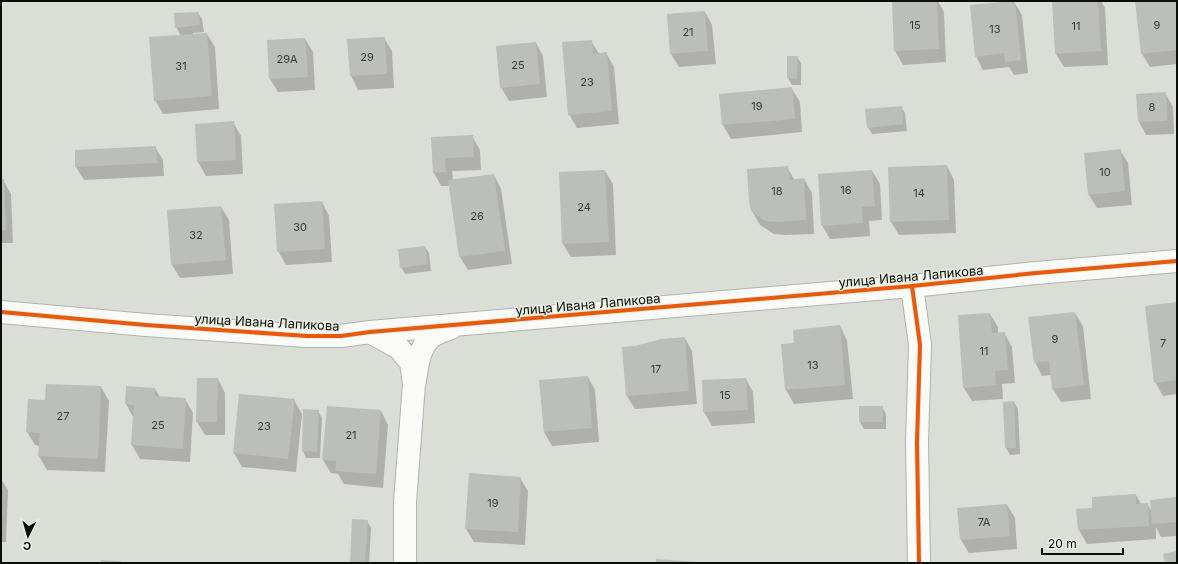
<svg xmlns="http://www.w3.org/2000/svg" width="1178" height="564" viewBox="0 0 1178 564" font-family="Inter,sans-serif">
	<rect width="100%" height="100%" fill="#dbddd7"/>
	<!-- shadow -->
	<path fill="#0003" d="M893,1H938L944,12L946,62L903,65L895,51Z
		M1053,1H1101L1105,8L1108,65L1064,67L1056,54Z
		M1136,1H1177V64L1150,67L1142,54Z
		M1014,2L1022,15L1028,73L1014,75L1009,67L983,70L976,56Z
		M705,12L712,25L716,64L679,67L671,54Z
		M198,13L202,19L204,32L193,33V35L207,34L215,47L219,109L163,114L155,100L181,36L176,27Z
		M384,38L392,51L394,88L358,90L351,76L349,40Z
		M305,39L313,52L315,90L278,92L270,79Z
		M591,41L599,54L606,53L614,67L619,124L577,128L569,114Z
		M536,43L543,56L547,97L509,101L501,87Z
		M788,57H797L801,63V85H792L788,78Z
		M792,89L800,102L802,132L731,139L723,125L720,95Z
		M1165,93L1173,107L1174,134L1146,135L1139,122Z
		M901,107L905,113L907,131L872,134L868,127Z
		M233,122L241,136L243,174L206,176L198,162L196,125Z
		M472,136L480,150L481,170L452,171L453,181L494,175L501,189L512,264L468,270L460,257L450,186H441L434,173L432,138Z
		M155,147L163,160L164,176L84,180L76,167V151Z
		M1120,150L1128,163L1132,205L1097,208L1089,195Z
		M947,166L954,180L956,233L899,235L891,222Z
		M787,167L795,181L804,179L812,193L814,234L785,235L774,234L760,225L752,211Z
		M605,171L613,184L616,255L571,257L563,244Z
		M872,171L880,184L882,220L869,221L870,236L830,239L822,225Z
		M1,180H3L11,194L13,243H1Z
		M322,202L329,216L332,262L286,265L278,251Z
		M221,207L229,220L233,274L180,278L172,265Z
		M425,247L429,253L431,271L405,274L401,267Z
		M1177,303V394L1163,396L1155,382Z
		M1075,313L1083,326L1091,399L1061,402L1053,389L1051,375L1042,376L1035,362Z
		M990,314L998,327V334L1004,333L1012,347L1015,383L1002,384L1003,399L972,401L964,388Z
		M840,326L847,340L853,399L794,404L786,390L782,345L795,344Z
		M685,338L692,351L697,404L635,409L627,396Z
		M588,377L595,390L599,442L552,446L544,432L540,381Z
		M218,379L225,393V435H205L197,422Z
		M746,379L753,392L755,423L712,426L704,412L703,381Z
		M101,387L109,401L105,472L47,470L39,456L40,446L35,445L27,432L46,401Z
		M155,389L160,397L185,399L193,413L190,462L140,459L132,445L133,417L126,404Z
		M294,400L302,414L296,472L242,467L234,453Z
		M1014,402L1018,409L1020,454L1010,455L1006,448Z
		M860,407H882L886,414V429H864L860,422Z
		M318,411L322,418L320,458H306L303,451Z
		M381,411L388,425L383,488L344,484L338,474L331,473L323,460Z
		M520,478L528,491L525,545L474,542L466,529Z
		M1,479L8,490L6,542H1Z
		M1136,495L1141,504H1147L1153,513L1177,498V536L1161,537L1156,527V539L1087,544L1079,530L1078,510L1094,509Z
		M1007,505L1015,518L1017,549L969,553L961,540Z
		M367,521L371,528L369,563H351Z"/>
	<!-- building -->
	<path fill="#bbbeb9" d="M892,1H937L939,49L894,51Z
		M1013,1H1015L1021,60L1005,62L1004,53L975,57L970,5Z
		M1052,1H1098L1101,51L1055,54Z
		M1135,1H1177V50L1141,54Z
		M705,11L708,51L670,54L667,14Z
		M199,12L200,25L175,28L174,13Z
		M207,33L212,96L154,101L149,37Z
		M385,37L387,74L350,76L347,39Z
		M305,38L308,77L269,79L267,40Z
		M592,40L593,54L607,52L612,111L568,115L562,42Z
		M536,42L540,84L500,88L496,46Z
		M787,56H798L797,79L787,78Z
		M792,87L795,119L722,125L719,94Z
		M1166,92L1167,121L1138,122L1136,94Z
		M902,106L903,124L867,128L865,109Z
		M234,121L236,160L197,162L195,124Z
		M473,135L474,157L445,158L446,172L433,173L431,137Z
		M156,146L157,163L75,167V150Z
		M1121,149L1125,191L1088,195L1084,153Z
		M947,165L949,220L890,222L888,167Z
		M788,166L790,180L804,178L806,220L777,222L765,221L751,211L749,202L747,169Z
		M605,170L609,242L562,244L559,172Z
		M872,170L875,206L862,207L863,223L821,226L818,174Z
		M494,174L505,251L459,257L448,180Z
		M1,179H4L6,230H1Z
		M322,201L325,249L277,252L274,204Z
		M221,206L226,260L171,265L167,210Z
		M425,246L428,264L400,268L398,249Z
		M1177,302V380L1154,383L1145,306Z
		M1075,312L1084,385L1052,389L1049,361L1034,363L1028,317Z
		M990,313L992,333L1005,332L1008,370L995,371L996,385L963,388L958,315Z
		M840,325L845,385L785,390L781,344L794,343L793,330Z
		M685,337L689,391L626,396L622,347L635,346L661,339Z
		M588,376L592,428L544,432L539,380Z
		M197,378H218L217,422H196Z
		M746,378L748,410L703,412L702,380Z
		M46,384L101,386L98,459L38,456L40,433L26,432L28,399L45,400Z
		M126,386L155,388V396L186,398L183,449L131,445L134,405L125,404Z
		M239,394L295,399L288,459L233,453Z
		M1014,401L1016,448H1005L1003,402Z
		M327,406L381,410L376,474L335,471L336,461L322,460Z
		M859,406H883V422H859Z
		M303,409L319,410L317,452L302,451Z
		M469,473L521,477L518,532L465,529Z
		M1136,494V504L1148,503L1149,526L1078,530L1076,509L1092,508V497Z
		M1177,497V522L1152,524L1150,500Z
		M1007,504L1010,536L960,540L957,508Z
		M352,519L368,520L365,563H350Z
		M1177,551V563H1165L1163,554Z
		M656,559L696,562V563H656Z
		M101,560L121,561V563H101Z"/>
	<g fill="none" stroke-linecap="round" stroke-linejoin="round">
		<defs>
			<path id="minor" d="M912,286L920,345L917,442L919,563
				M1,312L146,325L307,336H341L370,332L912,286L1036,273L1177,261
				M370,332L399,348L411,363L414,384L405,502V563
				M415,381C417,366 419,348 431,337C436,333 445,330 451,328"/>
		</defs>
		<!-- minor casing -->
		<use href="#minor" stroke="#b2b3ae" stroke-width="24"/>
		<!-- minor -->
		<use href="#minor" stroke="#fafaf9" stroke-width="22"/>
		<defs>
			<path id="cycleway" d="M912,286L920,345L917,442L919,563
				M1,312L146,325L307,336H341L370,332L912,286L1036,273L1177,261"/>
		</defs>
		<!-- cycleway casing -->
		<use href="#cycleway" stroke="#e9eee1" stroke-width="6"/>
		<!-- cycleway -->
		<use href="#cycleway" stroke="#e8590c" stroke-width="4"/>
	</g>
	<g text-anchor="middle" stroke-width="3" stroke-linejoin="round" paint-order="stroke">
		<!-- number labels -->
		<g font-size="11" fill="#373934">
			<text x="915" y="29">15</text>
			<text x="1157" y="29">9</text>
			<text x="1076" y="30">11</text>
			<text x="995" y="33">13</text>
			<text x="688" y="36">21</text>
			<text x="367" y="61">29</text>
			<text x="287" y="63">29А</text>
			<text x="518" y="69">25</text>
			<text x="181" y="70">31</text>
			<text x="587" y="86">23</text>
			<text x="757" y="110">19</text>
			<text x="1152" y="111">8</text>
			<text x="1105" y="176">10</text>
			<text x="846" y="194">16</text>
			<text x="777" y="195">18</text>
			<text x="919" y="197">14</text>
			<text x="584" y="211">24</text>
			<text x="477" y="220">26</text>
			<text x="300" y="231">30</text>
			<text x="196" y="239">32</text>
			<text x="1055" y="343">9</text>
			<text x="1163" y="347">7</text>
			<text x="984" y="355">11</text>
			<text x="813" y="369">13</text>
			<text x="656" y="373">17</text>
			<text x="725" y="399">15</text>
			<text x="63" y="420">27</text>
			<text x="158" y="429">25</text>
			<text x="264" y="430">23</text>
			<text x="351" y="439">21</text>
			<text x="493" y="507">19</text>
			<text x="984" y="526">7А</text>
		</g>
		<!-- street labels -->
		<g font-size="13" fill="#0b0d08" stroke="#e9eee1">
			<text transform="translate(911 276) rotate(-5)" y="5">улица Ивана Лапикова</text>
			<text transform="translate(588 304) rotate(-5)" y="5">улица Ивана Лапикова</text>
			<text transform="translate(267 322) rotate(3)" y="5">улица Ивана Лапикова</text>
		</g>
	</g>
	<!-- border -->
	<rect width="1178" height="564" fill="none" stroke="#0b0d08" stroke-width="4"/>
	<!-- north arrow -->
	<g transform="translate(28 536) rotate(185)" stroke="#e9eee1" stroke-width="3" paint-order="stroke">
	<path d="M0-3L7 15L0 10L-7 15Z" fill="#0b0d08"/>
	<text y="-6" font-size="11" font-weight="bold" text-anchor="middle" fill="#0b0d08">С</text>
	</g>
	<!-- scale -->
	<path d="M1042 548v6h81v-6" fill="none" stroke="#0b0d08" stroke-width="2"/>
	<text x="1048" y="548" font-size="12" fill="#0b0d08" stroke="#e9eee1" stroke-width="3" paint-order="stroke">20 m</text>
</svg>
